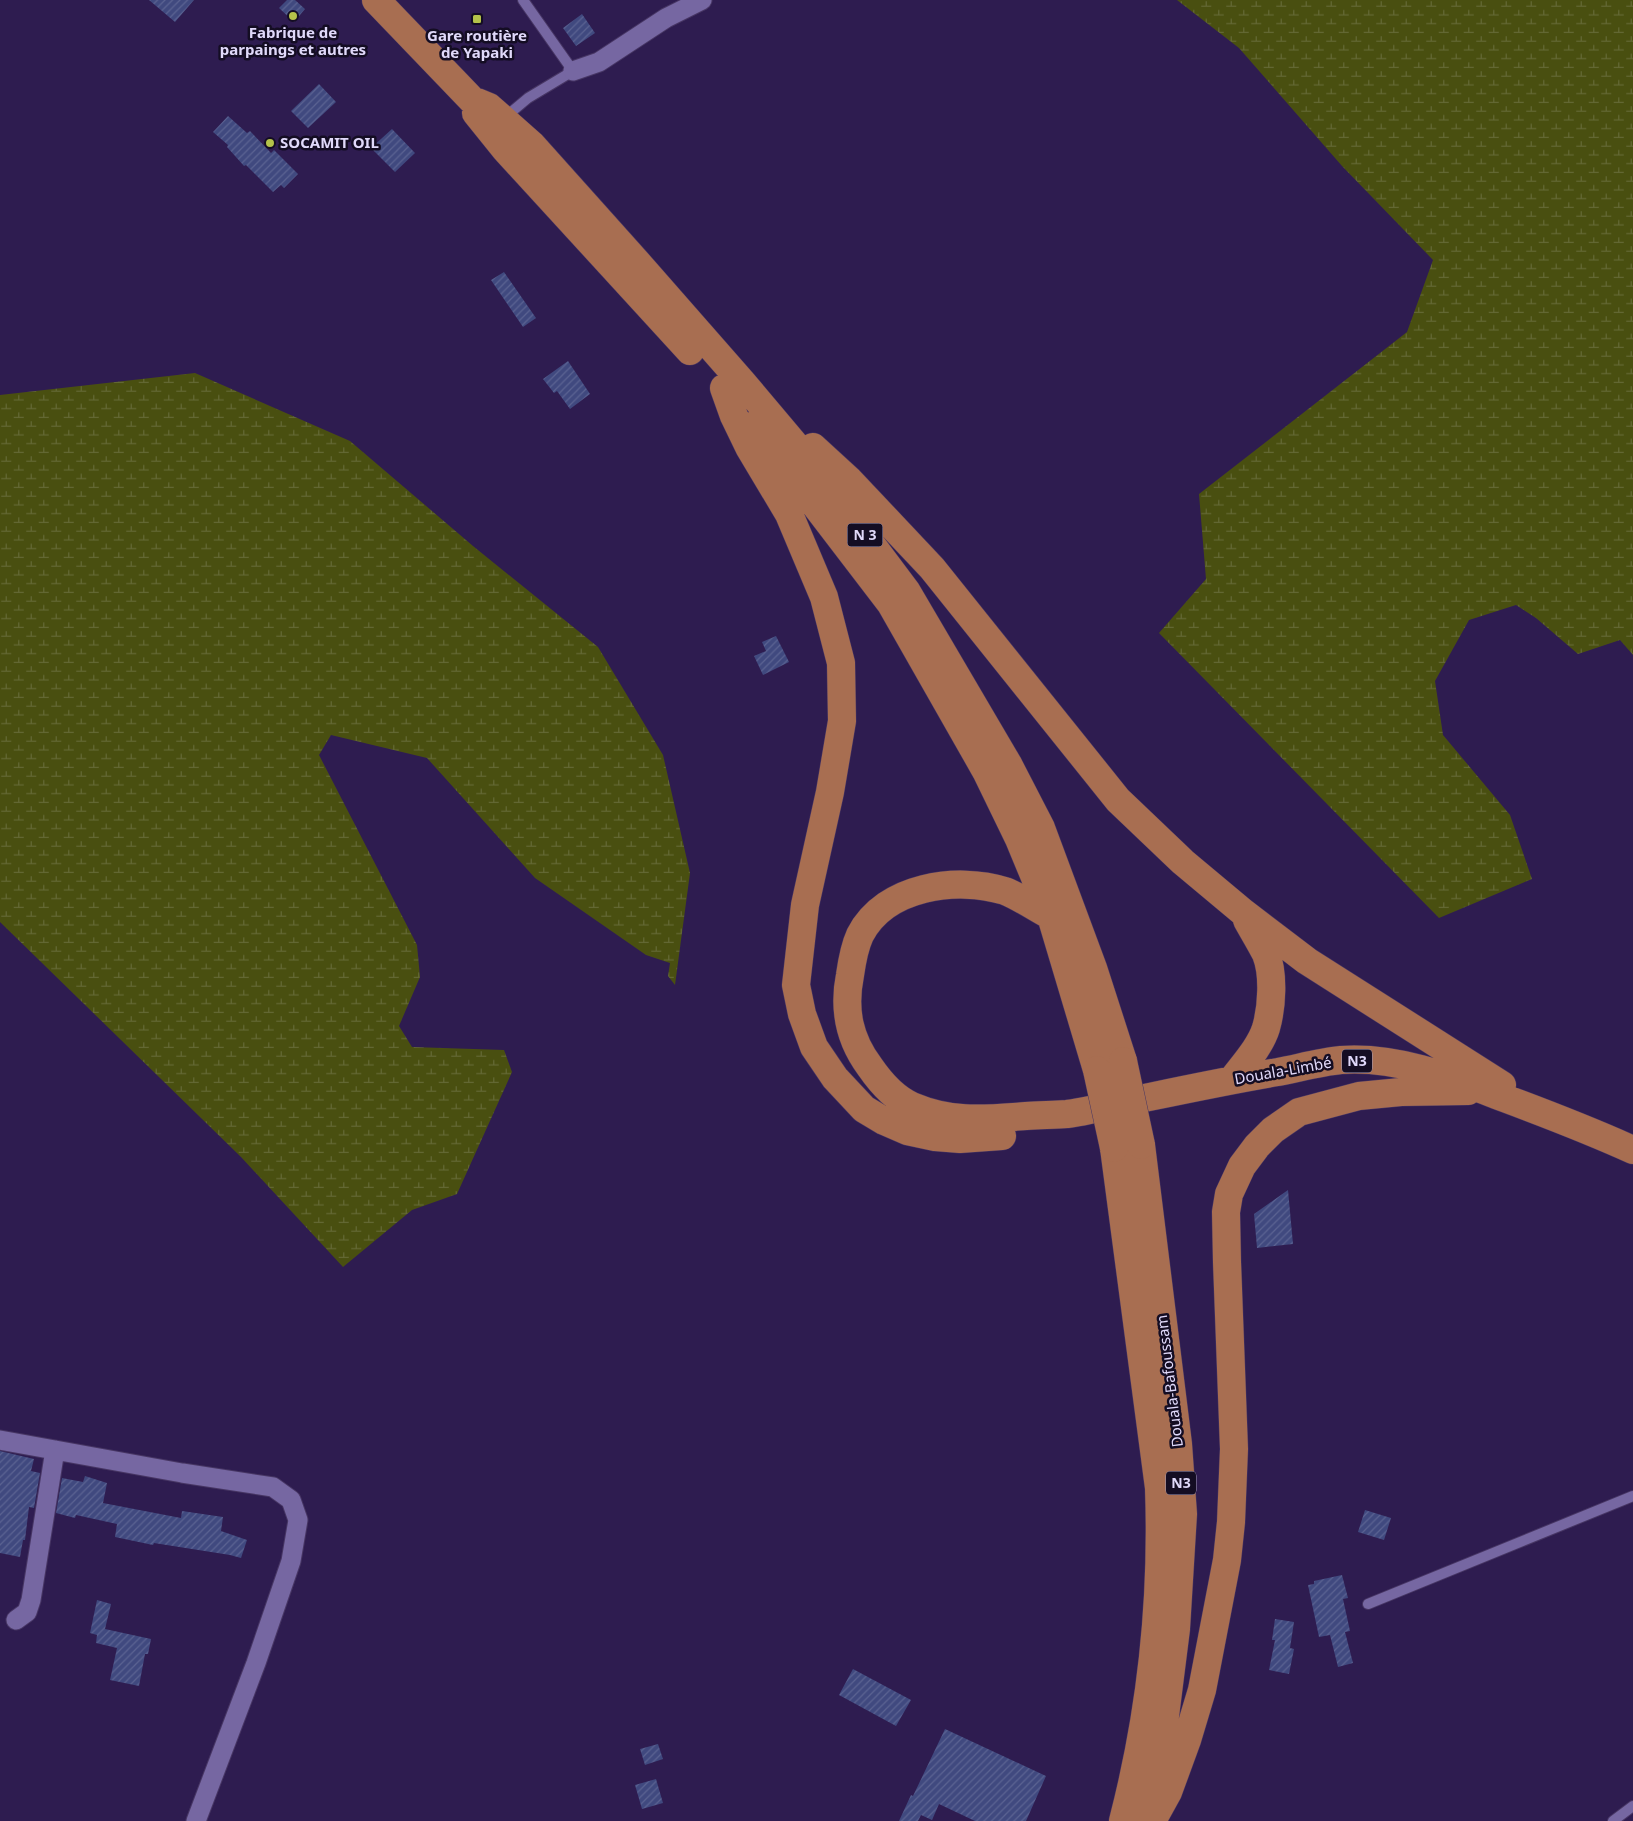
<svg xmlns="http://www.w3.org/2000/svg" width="1633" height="1821" viewBox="0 0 1633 1821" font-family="'Noto Sans',sans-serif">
	<defs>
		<pattern id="wetland-marsh" width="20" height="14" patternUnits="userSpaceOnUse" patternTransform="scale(1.25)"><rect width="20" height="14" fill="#494f10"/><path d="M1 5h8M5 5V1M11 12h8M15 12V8" fill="none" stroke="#636834"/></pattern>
		<pattern id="building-hatch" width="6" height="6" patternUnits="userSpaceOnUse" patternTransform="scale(1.25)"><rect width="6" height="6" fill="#40497f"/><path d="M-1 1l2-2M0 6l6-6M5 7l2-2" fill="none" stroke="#5b6392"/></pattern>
	</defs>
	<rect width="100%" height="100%" fill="#2e1c50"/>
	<!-- wetland -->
	<path fill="url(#wetland-marsh)" d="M1177,0H1633V655L1620,640L1578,654L1536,618L1516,605L1469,620L1435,681L1443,735L1510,815L1532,879L1439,918L1159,633L1206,579L1199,494L1407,332L1433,260L1342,166L1239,48Z
		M195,373L350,441L473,546L598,647L663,755L690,873L675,985L668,976L670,963L646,955L535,878L427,758L331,735L319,755L417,945L420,977L399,1026L412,1047L504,1050L512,1072L457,1194L412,1210L343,1267L241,1157L0,922V395Z"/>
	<!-- building -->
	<path fill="url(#building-hatch)" d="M149,0H194L175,22Z
		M287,0H295L305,9L294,22L279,8Z
		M582,14L595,33L576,46L563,28Z
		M319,84L336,102L308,128L291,111Z
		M228,116L247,133L250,131L271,153L274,150L298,174L284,188L281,185L273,192L246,165L244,166L227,147L228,145L213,132Z
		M392,129L415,153L395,172L371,148Z
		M504,272L536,318L523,327L491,280Z
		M568,361L590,394L570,409L557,391L554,393L543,379Z
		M776,636L789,662L763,675L754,656L766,651L762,642Z
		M1288,1190L1293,1244L1257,1248L1254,1214Z
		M0,1451L34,1459L31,1471L40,1473L34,1508L29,1507L25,1540H23L20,1557L0,1553Z
		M85,1476L107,1483L103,1503L181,1518L182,1511L223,1517L221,1531L247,1540L241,1558L230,1555L154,1543L153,1545L115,1537L117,1524L76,1515L75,1518L56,1513L62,1478L83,1482Z
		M1365,1510L1391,1518L1384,1540L1358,1532Z
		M1342,1575L1348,1598L1343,1599L1350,1631L1345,1632L1353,1663L1338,1667L1330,1635L1319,1637L1308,1585L1314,1584V1581Z
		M97,1600L111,1604L105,1629L151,1639L148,1654H145L139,1686L110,1680L117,1648L96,1643L97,1635L90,1633Z
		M1275,1619L1294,1622L1290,1648L1294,1649L1289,1674L1269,1670L1275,1640H1272Z
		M853,1669L911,1700L896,1726L839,1695Z
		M945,1729L1046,1776L1026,1821H975L939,1804L932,1820L921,1815L918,1821H899L911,1795L913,1796Z
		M658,1744L663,1759L645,1765L640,1749Z
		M656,1779L663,1803L642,1809L635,1785Z"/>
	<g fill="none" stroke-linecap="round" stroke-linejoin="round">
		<defs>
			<path id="service" d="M503,119L528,98L573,71L523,0
				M1368,1604L1633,1496
				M1613,1821L1633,1806"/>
			<path id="minor" d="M573,71L599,62L666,18L702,0
				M0,1440L182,1473L273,1487L291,1500L298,1520L291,1561L256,1663L196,1821
				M16,1620L27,1612L31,1600L55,1450"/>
			<path id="trunk" d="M376,0L472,100L489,107L532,145L635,260L742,382L812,465L907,592L1008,764L1041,828L1093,968L1123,1061
				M476,113L505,149L690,351
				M724,388L734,416L749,447L789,514L824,597L841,663L842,721L830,792L805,905L796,985L802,1014L814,1047L835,1078L864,1109L884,1121L907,1131L935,1137L960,1139L1002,1136
				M754,425L891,604L986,771L1019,839L1051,916L1097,1070
				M813,447L849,480L932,568L1118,800L1183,862L1244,913L1307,961L1502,1085
				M1051,916C1036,908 1020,897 1005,891C957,876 885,886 860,935C854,948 852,961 850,975C843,1010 849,1039 870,1067C881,1083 894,1098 912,1106C952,1123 985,1119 1026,1116C1040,1115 1054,1115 1067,1114C1090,1111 1113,1105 1135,1100C1183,1090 1230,1080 1278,1072C1299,1068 1320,1062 1341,1060C1398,1056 1452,1078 1504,1098C1547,1114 1591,1131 1633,1150
				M1232,1080C1244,1064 1260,1047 1266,1028C1272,1007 1274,974 1266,954C1260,942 1253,931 1247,920
				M1141,1145L1178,1444L1183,1514L1176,1629L1165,1716L1146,1815
				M1114,1148L1159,1488C1163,1600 1151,1713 1123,1821
				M1152,1821L1168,1792L1187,1740L1202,1690L1227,1560L1231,1522L1234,1449L1227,1262L1226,1212L1229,1194L1242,1166L1257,1146L1273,1130L1299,1112L1359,1096L1401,1092L1468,1091"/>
		</defs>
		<!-- service casing -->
		<use href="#service" stroke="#473664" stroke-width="12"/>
		<!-- minor casing -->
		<use href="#minor" stroke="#473664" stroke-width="21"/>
		<!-- trunk casing -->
		<use href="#trunk" stroke="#473664" stroke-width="29"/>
		<!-- service -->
		<use href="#service" stroke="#7667a2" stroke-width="10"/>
		<!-- minor -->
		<use href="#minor" stroke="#7667a2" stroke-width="19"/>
		<!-- trunk -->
		<use href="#trunk" stroke="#a86e51" stroke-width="28"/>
		<defs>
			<path id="trunk-bridge" d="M1123,1061L1141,1145
				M1097,1070L1114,1148"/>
		</defs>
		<!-- trunk-bridge casing -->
		<use href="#trunk-bridge" stroke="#473664" stroke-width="29" stroke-linecap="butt"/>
		<!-- trunk-bridge -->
		<use href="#trunk-bridge" stroke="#a86e51" stroke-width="28"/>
	</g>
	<!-- markers -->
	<g fill="#b4c24a" stroke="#140d23" stroke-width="2">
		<circle cx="293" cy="16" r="5"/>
		<rect x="472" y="14" width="10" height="10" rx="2.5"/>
		<circle cx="270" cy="143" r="5"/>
	</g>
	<g text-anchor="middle" stroke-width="5" stroke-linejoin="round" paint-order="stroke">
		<!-- shield labels -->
		<g fill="#140d23" stroke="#a39cba" stroke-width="1">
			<rect x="847.5" y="523.5" width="35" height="23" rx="4"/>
			<rect x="1342" y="1049.5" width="30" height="23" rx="4"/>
			<rect x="1166" y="1471.5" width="30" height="23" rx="4"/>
		</g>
		<g font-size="14" font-weight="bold" fill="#e0d9fa">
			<text x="865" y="540">N 3</text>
			<text x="1357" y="1066">N3</text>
			<text x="1181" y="1488">N3</text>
		</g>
		<!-- poi labels -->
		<g font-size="15" font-weight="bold" fill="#e0d9fa" stroke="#140d23">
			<text x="293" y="38">Fabrique de<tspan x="293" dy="17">parpaings et autres</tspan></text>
			<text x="477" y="41">Gare routière<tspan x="477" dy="17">de Yapaki</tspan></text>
			<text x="280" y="148" text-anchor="start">SOCAMIT OIL</text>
		</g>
		<!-- street labels -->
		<g font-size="15" fill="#e0d9fa" stroke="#140d23">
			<text transform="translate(1283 1071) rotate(-10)" y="5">Douala-Limbé</text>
			<text transform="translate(1170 1381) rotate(-97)" y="5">Douala-Bafoussam</text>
		</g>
	</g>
</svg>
